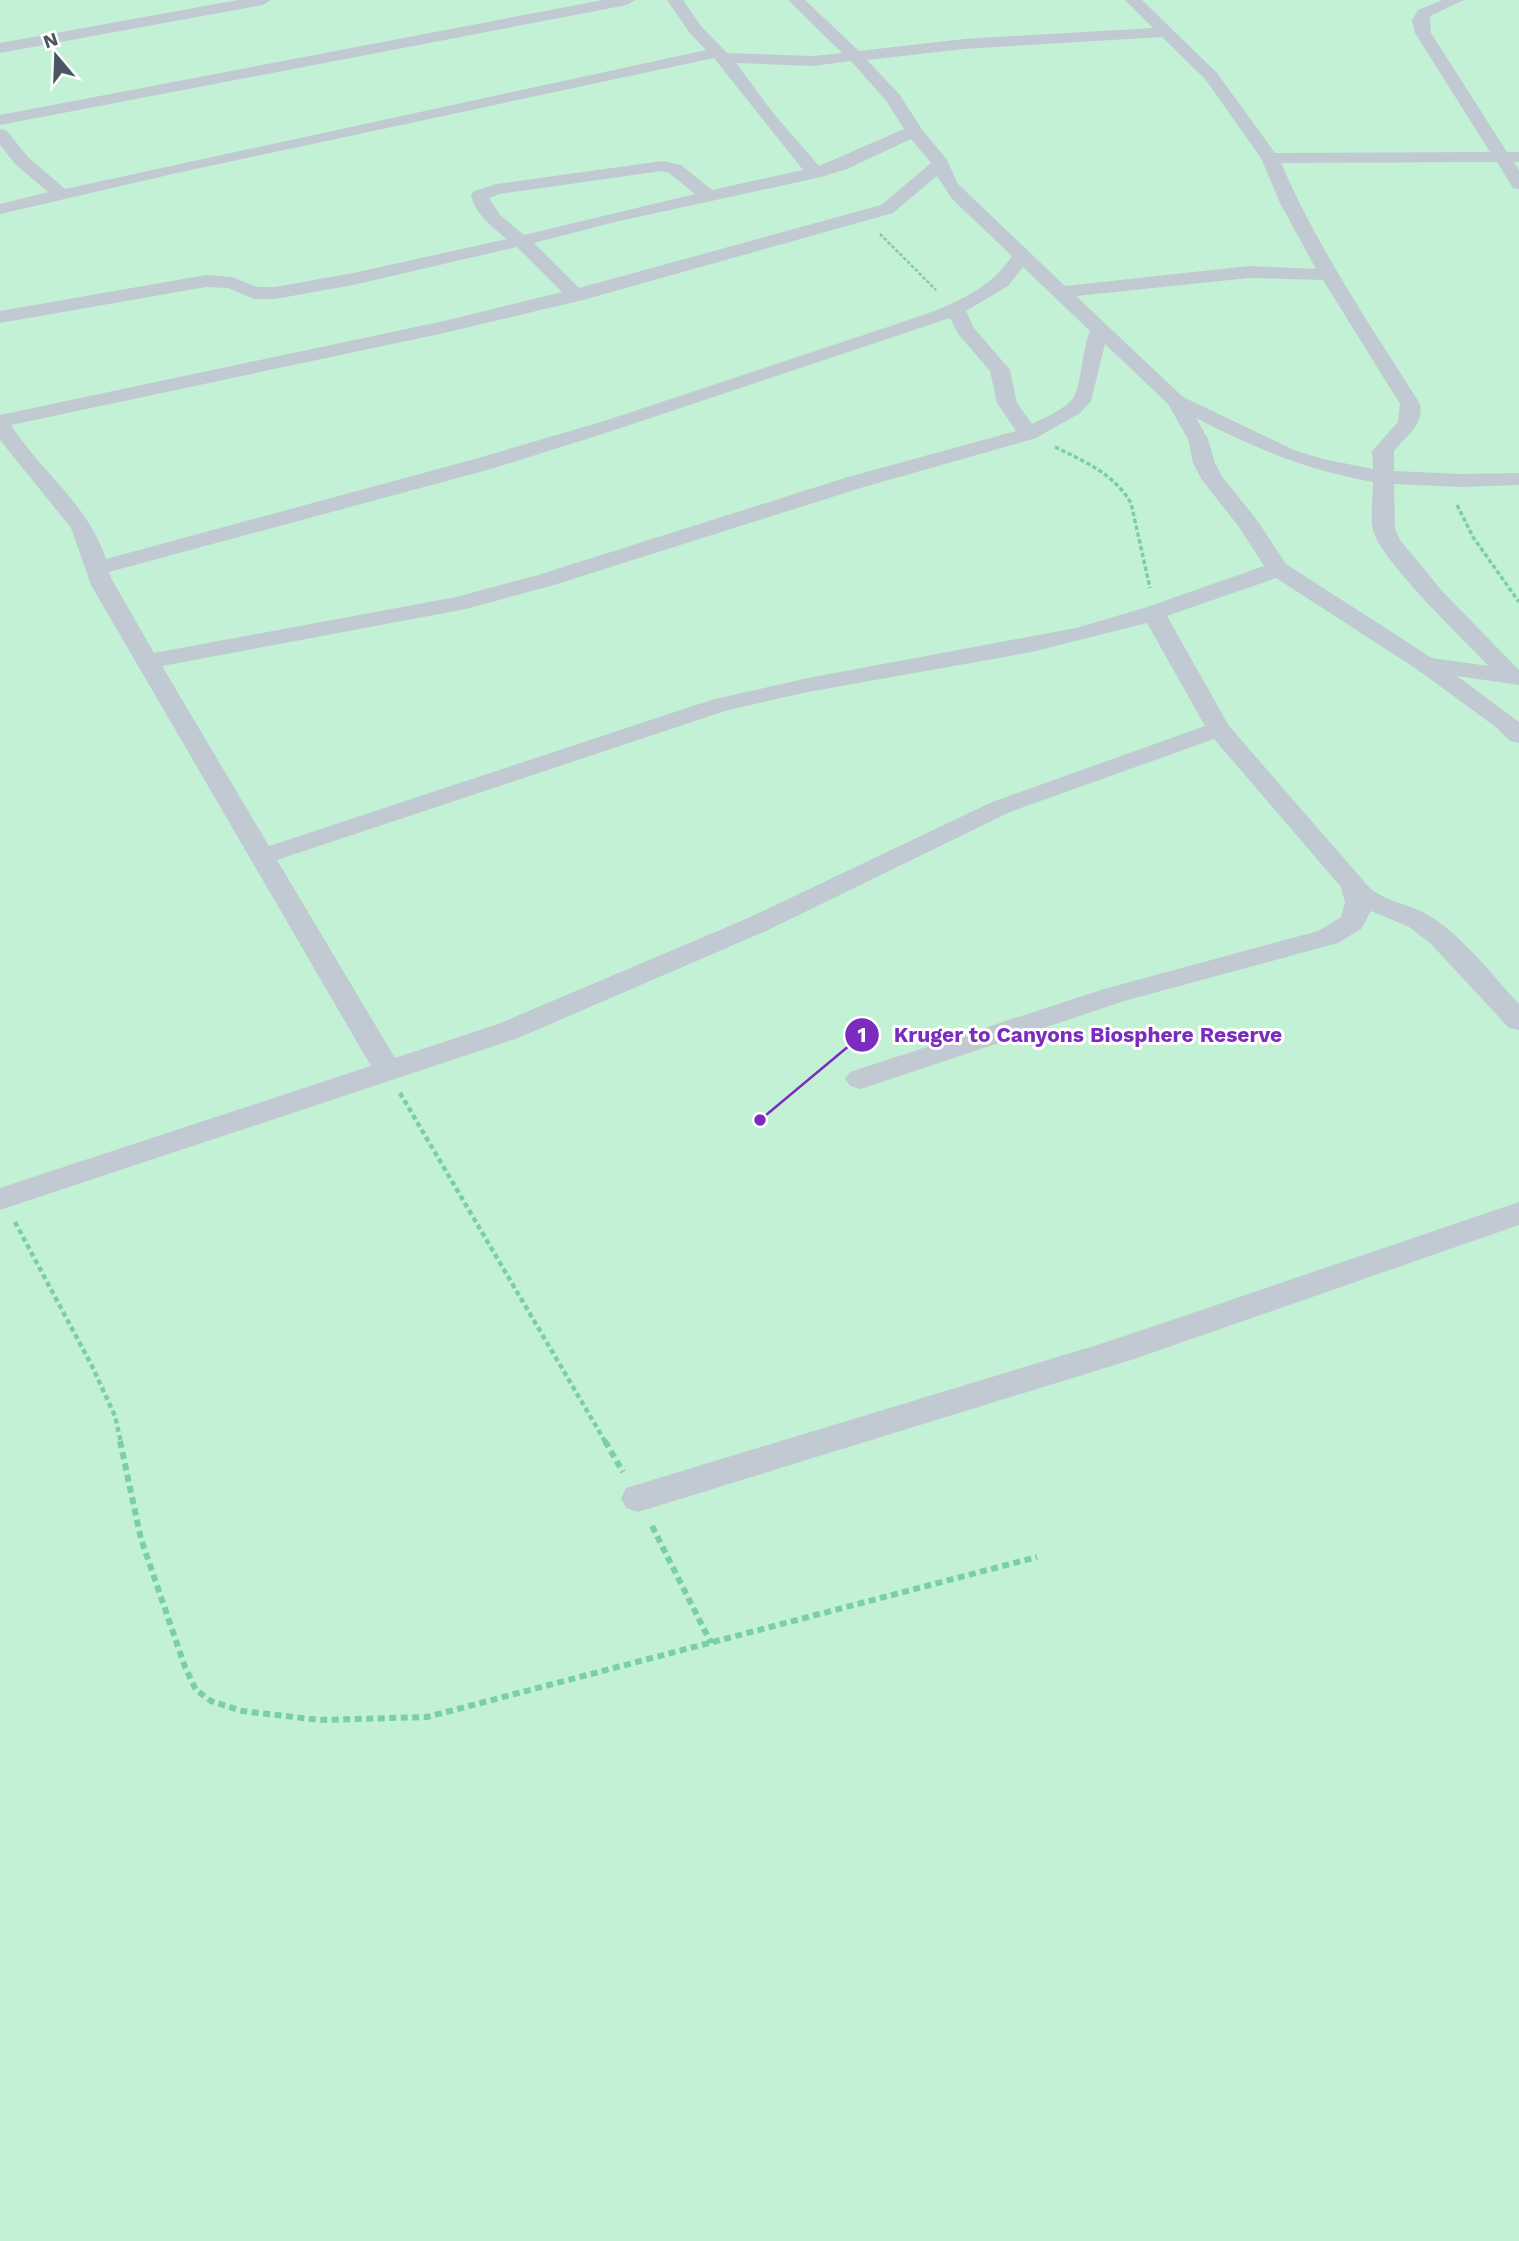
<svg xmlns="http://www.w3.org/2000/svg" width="1519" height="2241" viewBox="0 0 1519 2241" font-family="'Work Sans',sans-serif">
	<rect width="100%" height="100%" fill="#f5f3f3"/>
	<!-- green -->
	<path fill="#c3f1d5" d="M0,0H1519V2241H0Z"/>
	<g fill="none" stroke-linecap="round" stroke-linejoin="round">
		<!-- path-far3 -->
		<path stroke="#7ad0a6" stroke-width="2.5" stroke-dasharray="3.5 2" stroke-linecap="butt" d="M880,234L936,290"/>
		<!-- path-far2 -->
		<path stroke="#7ad0a6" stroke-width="3.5" stroke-dasharray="4.5 2.5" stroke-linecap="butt" d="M1055,447C1084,461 1114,474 1131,503L1150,588
			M1457,505L1473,537L1519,602"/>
		<!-- path-far1 -->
		<path stroke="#7ad0a6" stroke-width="4.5" stroke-dasharray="5 3.5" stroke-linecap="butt" d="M400,1093L606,1443
			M15,1222L92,1366L115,1416L121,1443"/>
		<!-- path -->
		<path stroke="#7ad0a6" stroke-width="6" stroke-dasharray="7 4.5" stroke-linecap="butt" d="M120,1441L141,1539L185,1667L196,1690L211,1701L242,1711L320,1720L427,1717L1037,1557
			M605,1441L623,1472
			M652,1526L711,1643"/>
		<!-- minor -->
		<path fill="#c1cad2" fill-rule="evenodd" d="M238,0H271L263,5L0,53V43Z
			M603,0H635L627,5L0,125V115Z
			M667,0H683L701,26L727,53L813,56L842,53L788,0H805L859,51L964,39L1153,28L1125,0H1142L1217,73L1275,153L1490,152L1415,33L1412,20L1418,10L1442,0H1464L1430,16L1431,33L1507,152H1519V162H1514L1519,170V189L1513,188L1497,162L1281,163C1318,249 1371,326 1420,404C1424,426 1406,436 1394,451V471L1460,474L1519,473V485L1460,487L1394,484L1395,529L1400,540L1442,591L1519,670V685L1457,676L1519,722V743L1510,741L1497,728L1418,670L1276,578L1167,616L1229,726L1362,879C1377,901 1406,902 1428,915C1461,934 1493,976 1519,1004V1030L1509,1028L1431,944L1409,927L1371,911L1361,929L1338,943L1124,1001L870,1086L860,1089L850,1086L845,1079L850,1072L1104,989L1318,931L1341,917L1345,903L1341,887L1214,739L1010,812L766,931L518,1038L0,1210V1188L371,1066L91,585L71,528L0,440V415L444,321L562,292L517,247L353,285L275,299H254L228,288L206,287L0,323V311L206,275L232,277L257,287H275L353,273L507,239C492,227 475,214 471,195L474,191L497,184L662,161L681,165L712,190L803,170L714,58L177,173L0,214V204L48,192L16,165L0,145V129L6,130L28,157L65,189L706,50L689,32ZM1162,37L1205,79L1261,158L1280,203L1316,269L1249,266L1065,286L958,184L947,160L921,128L900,95L867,60L964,49ZM851,61L887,102L904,129L819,166L774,114L736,63L813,66ZM911,139L931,163L881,205L579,288L534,243L615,222L821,177L847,169ZM662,171L669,173L695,194L524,235L500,215L489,198L500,194ZM937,176L952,199L1012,256C987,294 943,308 903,322L604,421L475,459L106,559C88,504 41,472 11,425L444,333L583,300L893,213ZM1023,267L1090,331C1082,350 1082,381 1074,396C1067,409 1045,417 1032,424L1017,403L1010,370L974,328L966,311L1008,286ZM1249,278L1323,280L1400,404L1398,422L1372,451L1373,469L1323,459L1294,450L1183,397L1076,296ZM950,318L958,334L990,371L997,403L1016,431L848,477L538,575L456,597L154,653L111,578L109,572L491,469L618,429ZM1105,344L1168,404L1188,439L1193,463L1202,480L1239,527L1264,566L1144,608L1076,628L808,678L711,700L269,846L162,666L466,609L554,585L864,487L1036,438L1080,413L1091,401ZM1196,418C1256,449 1306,470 1373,482C1373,497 1370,516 1373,530C1381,561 1464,640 1489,666L1432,658L1286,564L1257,520L1223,478L1215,463L1208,439ZM1147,623L1205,726L992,802L746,919L498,1024L395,1058L277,860L728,710L808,692L1032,652Z
			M1519,1202V1225L1131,1360L638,1512L626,1508L621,1498L626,1488L1110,1341Z"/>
	</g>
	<!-- callouts -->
	<path fill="none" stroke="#7b2cbf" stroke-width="2.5" d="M760 1120L862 1035"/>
	<g fill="#7b2cbf" stroke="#fff" stroke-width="2.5">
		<circle cx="760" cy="1120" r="7"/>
		<circle cx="862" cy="1035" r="18"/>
	</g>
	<g font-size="21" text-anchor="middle" font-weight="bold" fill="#fff">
		<text x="862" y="1042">1</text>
	</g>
	<g font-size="21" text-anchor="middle" font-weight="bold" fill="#7b2cbf" stroke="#fff" stroke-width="6" stroke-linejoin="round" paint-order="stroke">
		<text x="1088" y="1042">Kruger to Canyons Biosphere Reserve</text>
	</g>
	<!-- north arrow -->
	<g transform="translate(56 56) rotate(341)" stroke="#ffffff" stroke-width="5" paint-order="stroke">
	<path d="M0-5L12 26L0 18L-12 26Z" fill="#4a5661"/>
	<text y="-10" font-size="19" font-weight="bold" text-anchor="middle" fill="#4a5661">N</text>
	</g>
</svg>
